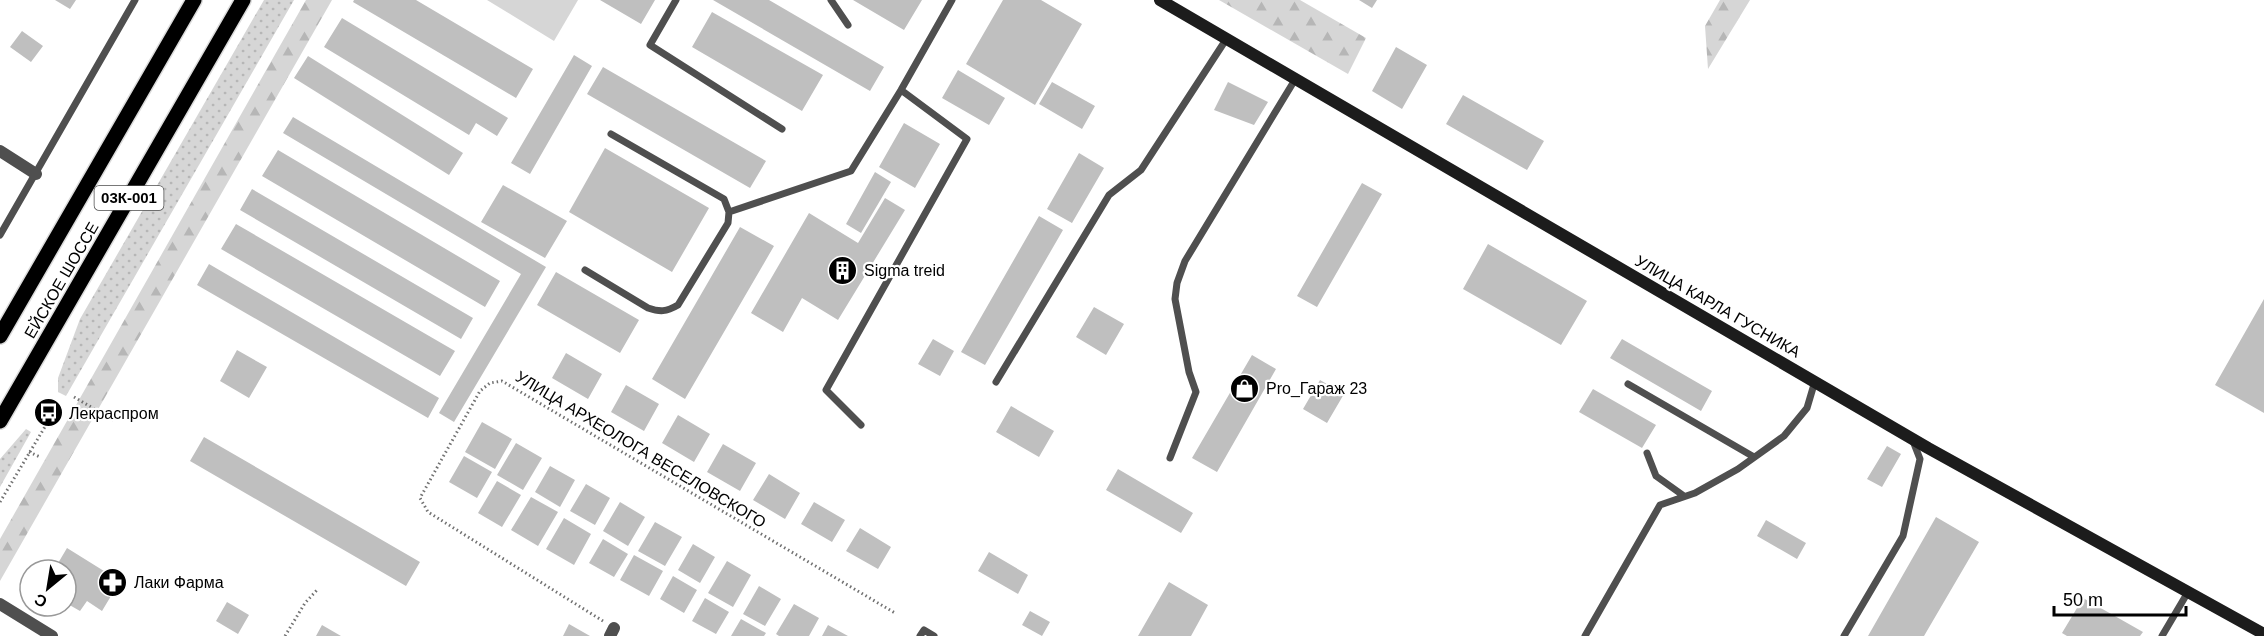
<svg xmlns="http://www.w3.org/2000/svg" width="2264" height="636" viewBox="0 0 2264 636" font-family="Helvetica,sans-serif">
	<defs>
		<pattern id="grass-dots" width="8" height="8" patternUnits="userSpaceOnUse" patternTransform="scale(1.5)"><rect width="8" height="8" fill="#d6d6d6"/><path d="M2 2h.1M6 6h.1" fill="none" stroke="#b6b6b6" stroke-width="1.8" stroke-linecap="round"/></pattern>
		<pattern id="forest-firs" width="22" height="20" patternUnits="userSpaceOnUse" patternTransform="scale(1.5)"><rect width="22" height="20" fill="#d6d6d6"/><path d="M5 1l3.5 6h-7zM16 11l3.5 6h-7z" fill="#b6b6b6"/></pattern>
	</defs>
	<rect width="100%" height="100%" fill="#fff"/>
	<!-- grass -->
	<path fill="url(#grass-dots)" d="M264,0H294L66,396L58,392V378L80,319Z
		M26,429L31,432L0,487V459Z"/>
	<!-- forest -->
	<path fill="url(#forest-firs)" d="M306,0H332L0,581V539Z
		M1219,0H1300L1366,38L1348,74Z
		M1720,0H1750L1708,69L1705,26Z"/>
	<!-- pitch -->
	<path fill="#d6d6d6" d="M487,0H578L554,41Z"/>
	<!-- building -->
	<path fill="#bfbfbf" d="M55,0H76L70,9Z
		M354,0H416L533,69L516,98L353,2Z
		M600,0H655L641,24Z
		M713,0H769L884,67L870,91Z
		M853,0H922L904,30Z
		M1003,0H1041L1082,24L1035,105L966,64Z
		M1359,0H1377L1372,8Z
		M712,12L823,75L802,111L692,47Z
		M342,18L508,118L497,136L476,123L469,135L324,47Z
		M22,31L43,46L31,62L10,47Z
		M1396,47L1427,65L1402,109L1372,91Z
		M574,55L592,66L530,174L511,163Z
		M308,56L463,153L449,175L294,78Z
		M603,67L766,161L750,188L587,94Z
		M958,70L1005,98L989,125L942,98Z
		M1052,82L1095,106L1082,129L1039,104Z
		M1228,82L1268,102L1254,125L1214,110Z
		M1463,95L1544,141L1527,170L1446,124Z
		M293,117L546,267L454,422L439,413L521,274L283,133Z
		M904,123L940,144L915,188L879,167Z
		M605,148L709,208L672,272L569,212Z
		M278,150L500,281L485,307L262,176Z
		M1079,153L1104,168L1072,223L1047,209Z
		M875,172L891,182L861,233L846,224Z
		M1362,183L1382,194L1317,307L1297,296Z
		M503,185L567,221L545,258L481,222Z
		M252,189L473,318L461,339L240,210Z
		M885,198L905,210L838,320L802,298L783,332L751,313L809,213L858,243Z
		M1039,216L1063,230L985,365L961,352Z
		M236,224L455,351L440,376L221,249Z
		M740,227L774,246L685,399L652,379Z
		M1488,244L1587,301L1561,345L1463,289Z
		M209,264L439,398L428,418L197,285Z
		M556,272L639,320L620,353L537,305Z
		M2264,299V413L2215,385Z
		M1094,307L1124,324L1106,355L1076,337Z
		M933,339L954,351L940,376L918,364Z
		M1622,339L1712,391L1701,411L1610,358Z
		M237,350L267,367L249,398L220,381Z
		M566,353L602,374L588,399L552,378Z
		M1252,355L1276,369L1217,472L1192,458Z
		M1320,380L1344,394L1327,423L1303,409Z
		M626,385L659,404L644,431L611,412Z
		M1593,389L1656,425L1642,448L1579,412Z
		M1011,406L1054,431L1039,457L996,432Z
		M678,415L710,434L694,462L662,443Z
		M482,422L512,439L495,469L465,452Z
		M204,437L420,562L406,586L190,461Z
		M516,443L542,458L523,490L497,475Z
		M723,444L756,463L740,491L707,472Z
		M1887,446L1901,454L1882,487L1867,479Z
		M464,456L492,472L477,498L449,482Z
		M550,466L575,480L560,507L535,492Z
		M1118,469L1193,513L1181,533L1106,490Z
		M769,474L800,493L785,519L753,500Z
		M497,481L521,495L502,527L478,513Z
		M586,484L610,498L595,525L570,511Z
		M531,497L558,512L538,546L511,530Z
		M620,502L645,517L628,546L603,531Z
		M814,502L845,520L832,542L801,524Z
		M1936,517L1979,542L1924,636H1868Z
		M564,518L591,534L574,565L546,549Z
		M1766,520L1806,543L1797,559L1757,536Z
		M655,522L682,537L665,566L638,551Z
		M860,528L891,547L878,569L846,551Z
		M603,539L628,554L614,577L589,563Z
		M693,544L715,557L700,583L678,570Z
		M67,548L120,581L102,611L87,601L80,611L66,603V570H54Z
		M989,552L1028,575L1018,594L978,571Z
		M634,555L663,571L649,596L620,580Z
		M727,561L751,575L733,607L708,593Z
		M673,576L697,590L684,613L660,599Z
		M1169,582L1208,605L1191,636H1138Z
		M759,586L781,599L765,626L743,614Z
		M705,598L729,612L716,634L692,621Z
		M2083,598L2143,632L2140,636H2067L2062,633Z
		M227,602L249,615L238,634L216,621Z
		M794,604L819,618L809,636H779L776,634Z
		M1030,611L1050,622L1042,636L1022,625Z
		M741,619L766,633L764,636H731Z
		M569,624L590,636H563Z
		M322,625L341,636H316Z
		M828,625L848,636H822Z"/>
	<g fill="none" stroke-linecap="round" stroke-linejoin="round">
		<defs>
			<path id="primary" d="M0,336L194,0
				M0,421L243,0"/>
		</defs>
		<!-- primary casing -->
		<use href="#primary" stroke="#dbdbdb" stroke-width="18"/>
		<!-- path -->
		<path stroke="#717171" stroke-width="3" stroke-dasharray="1.5 3" stroke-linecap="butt" d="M74,397L113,420
			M29,452L40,457
			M0,502L52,415L48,413
			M603,621L428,512L420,498L480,391L490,383L502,381L895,613
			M285,636L305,603L317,590"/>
		<!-- lane -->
		<path stroke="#4f4f4f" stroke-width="7" d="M676,0L650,45L782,129
			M831,0L848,25
			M729,212L851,171L901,90L952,0
			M0,235L135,0
			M585,270L648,308C660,312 666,312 678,305L728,223L729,212L724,199L611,134
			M996,382L1109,195L1141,170L1227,38
			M1628,384L1754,457
			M861,425L826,390L967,139L901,90
			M1647,453L1656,476L1684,496
			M1170,458L1196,392L1189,372L1175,299L1177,283L1185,261L1296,78
			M920,636L924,630L934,636
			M1585,636L1660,505L1695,493L1738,469L1784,436L1807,408L1815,381
			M1844,636L1903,536L1920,459L1913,441
			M2162,636L2188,592"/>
		<!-- street -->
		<path stroke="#4f4f4f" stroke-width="12" d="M0,151L36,174
			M0,604L52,636
			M610,636L614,628"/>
		<!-- secondary -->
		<path stroke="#1c1c1c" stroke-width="12" d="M1160,0L1928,448L2264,634"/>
		<!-- primary -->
		<use href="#primary" stroke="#000" stroke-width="15"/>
	</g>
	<!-- icons -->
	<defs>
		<symbol id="building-disc" viewBox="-11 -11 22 22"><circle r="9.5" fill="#000" stroke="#fff"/><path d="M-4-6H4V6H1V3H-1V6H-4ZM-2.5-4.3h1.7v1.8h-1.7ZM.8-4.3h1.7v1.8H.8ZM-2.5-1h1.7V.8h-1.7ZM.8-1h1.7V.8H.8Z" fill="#fff"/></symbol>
		<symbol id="shop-disc" viewBox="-11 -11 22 22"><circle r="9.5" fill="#000" stroke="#fff"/><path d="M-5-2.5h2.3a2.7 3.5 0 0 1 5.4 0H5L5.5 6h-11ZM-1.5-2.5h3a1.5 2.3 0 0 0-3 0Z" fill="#fff"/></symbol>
		<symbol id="bus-disc" viewBox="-11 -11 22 22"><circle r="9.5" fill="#000" stroke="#fff"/><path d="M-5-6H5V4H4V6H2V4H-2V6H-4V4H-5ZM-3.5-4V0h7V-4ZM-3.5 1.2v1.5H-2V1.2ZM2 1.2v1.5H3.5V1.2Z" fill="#fff"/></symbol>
		<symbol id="pharmacy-disc" viewBox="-11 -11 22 22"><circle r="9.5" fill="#000" stroke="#fff"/><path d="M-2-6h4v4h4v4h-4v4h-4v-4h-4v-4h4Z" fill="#fff"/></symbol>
	</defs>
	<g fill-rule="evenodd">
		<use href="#building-disc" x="826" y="254" width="33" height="33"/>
		<use href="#shop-disc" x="1228" y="372" width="33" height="33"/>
		<use href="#bus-disc" x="32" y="396" width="33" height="33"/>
		<use href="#pharmacy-disc" x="96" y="566" width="33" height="33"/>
	</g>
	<g text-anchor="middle" stroke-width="4.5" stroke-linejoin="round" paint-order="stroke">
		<!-- shield labels -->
		<rect fill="#fff" stroke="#4c4c4c" stroke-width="1.5" x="94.5" y="186" width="69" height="24" rx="4.5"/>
		<g font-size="15" font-weight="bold" fill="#000">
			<text x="129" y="203">03К-001</text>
		</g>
		<!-- poi labels -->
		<g font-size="16" fill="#000" stroke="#fff" text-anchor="start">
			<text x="864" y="276">Sigma treid</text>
			<text x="1266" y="394">Pro_Гараж 23</text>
			<text x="69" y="419">Лекраспром</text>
			<text x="134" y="588">Лаки Фарма</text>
		</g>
		<!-- street labels -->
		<g font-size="16" fill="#000" stroke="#fff">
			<text transform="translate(61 280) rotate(-60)" y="6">ЕЙСКОЕ ШОССЕ</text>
			<text transform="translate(1718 306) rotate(30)" y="6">УЛИЦА КАРЛА ГУСНИКА</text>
			<text transform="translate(641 449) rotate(31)" y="6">УЛИЦА АРХЕОЛОГА ВЕСЕЛОВСКОГО</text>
		</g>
	</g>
	<!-- north arrow -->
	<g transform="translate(48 588) rotate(210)"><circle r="28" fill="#ffffff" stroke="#999999" stroke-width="1.5"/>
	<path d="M0-4.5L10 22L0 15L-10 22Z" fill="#000000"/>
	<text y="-9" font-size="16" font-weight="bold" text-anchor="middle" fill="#000000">С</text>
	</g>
	<!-- scale -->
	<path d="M2054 606v9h132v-9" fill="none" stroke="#000000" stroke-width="3"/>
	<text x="2063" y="606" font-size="18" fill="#000000" stroke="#ffffff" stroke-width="4.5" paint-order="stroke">50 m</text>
</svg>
